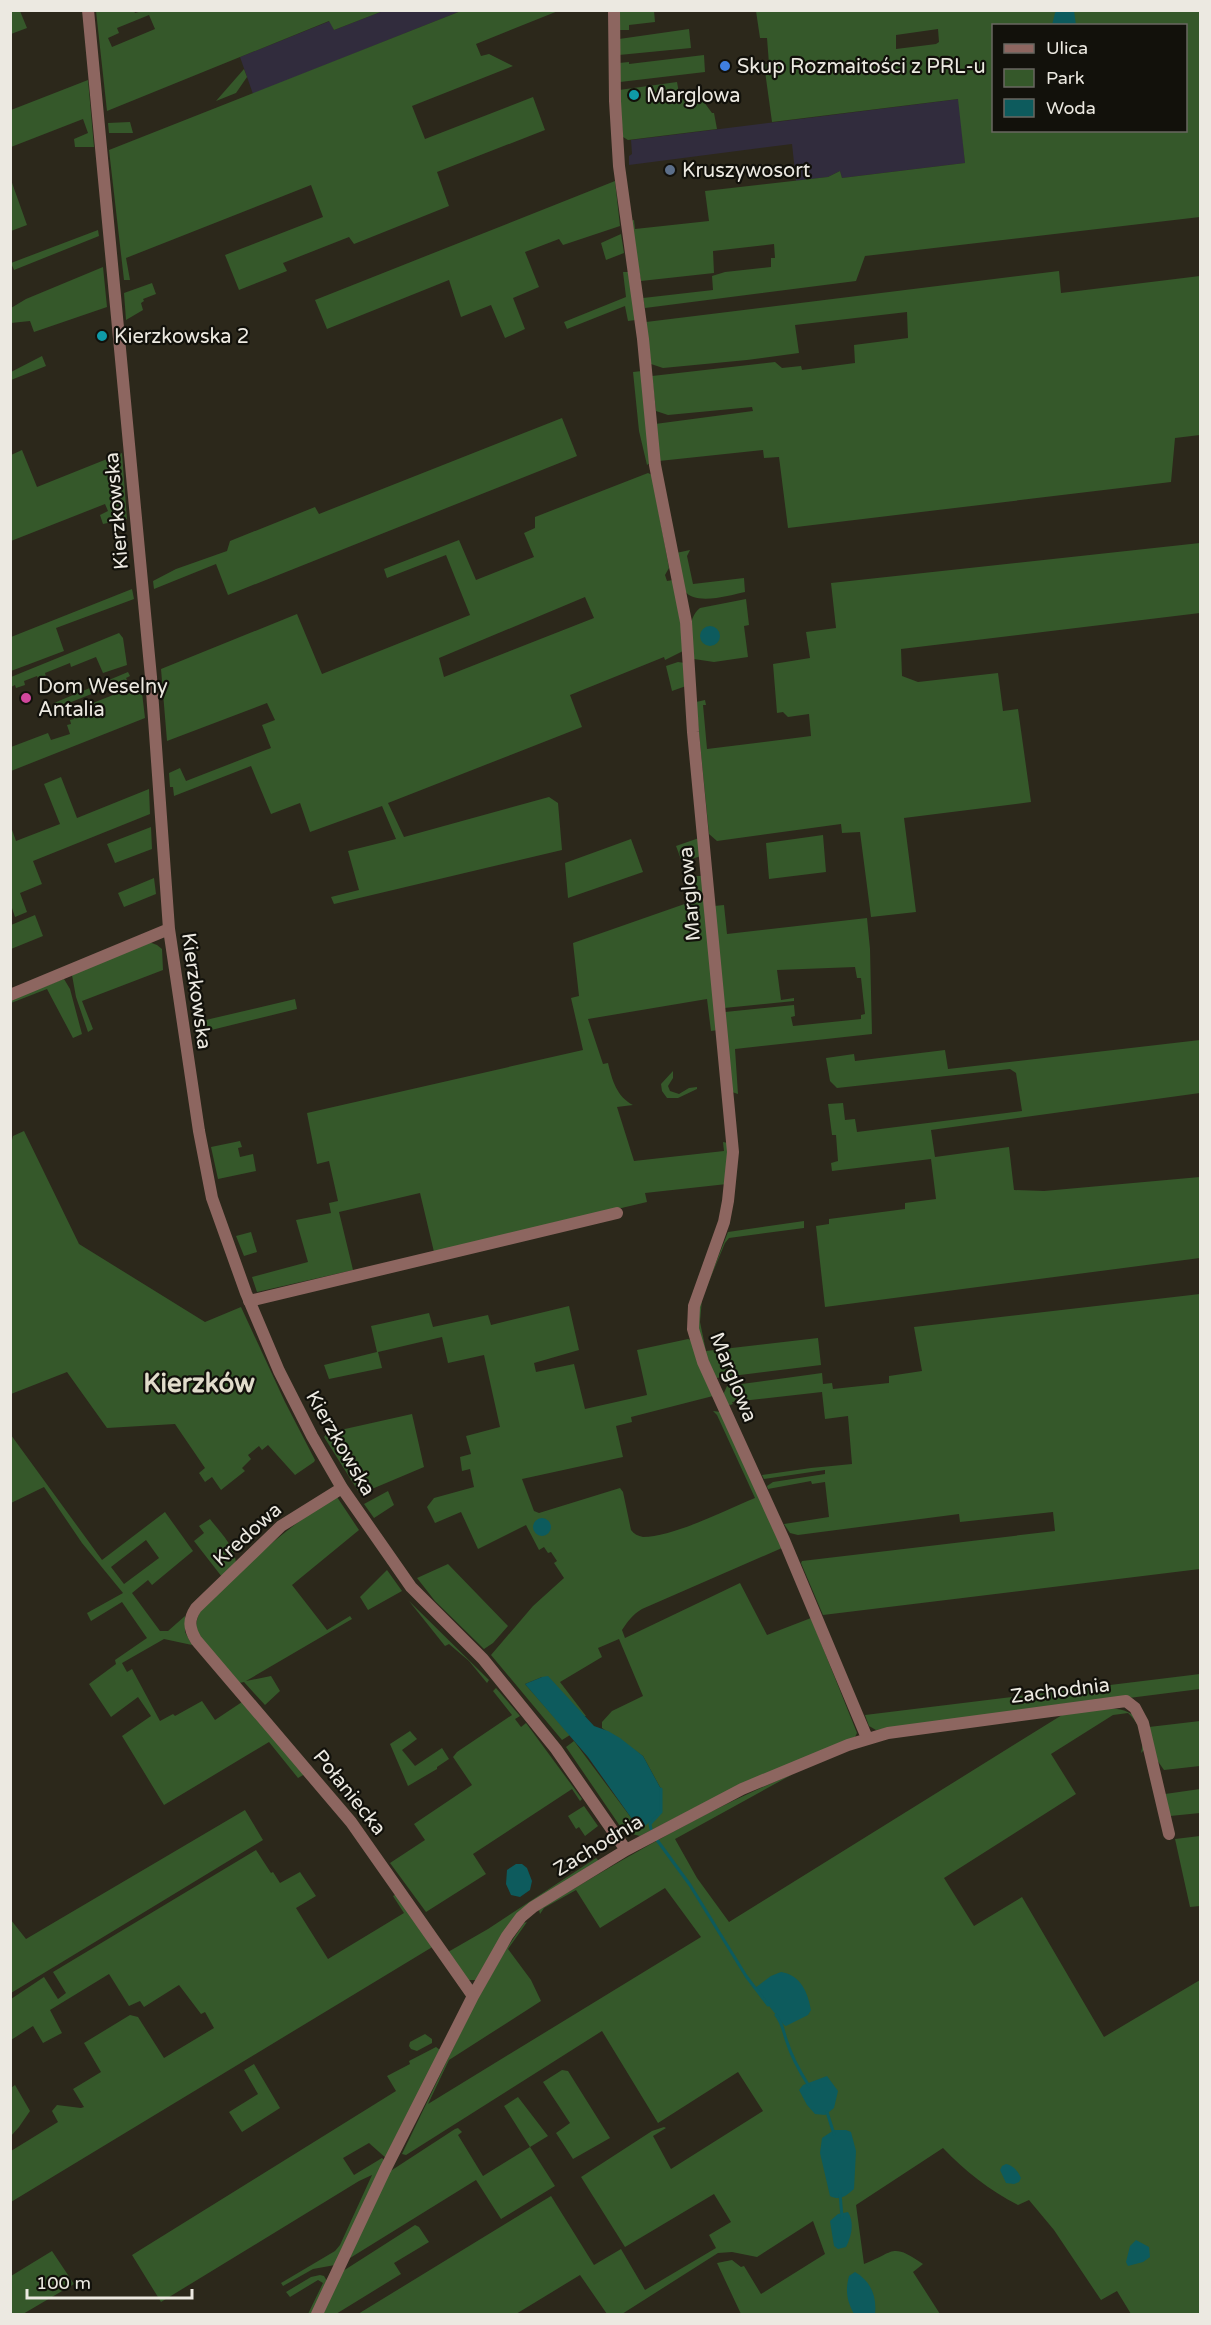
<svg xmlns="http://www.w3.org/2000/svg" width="1211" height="2325" viewBox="0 0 1211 2325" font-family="'Varela Round',sans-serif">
	<rect width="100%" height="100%" fill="#2c281b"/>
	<!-- industrial -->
	<path fill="#312c3d" d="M383,11H461L253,94L240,57L330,21L334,30Z
		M959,99L965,163L842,178L840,171L828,177L796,181L792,144L629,165V156L632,154L631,140Z"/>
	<!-- green -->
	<path fill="#35582a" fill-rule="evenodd" d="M11,10L20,11L27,28L11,34Z
		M142,11V10L383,11L334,30L329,21L107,111L96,11H134L135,13ZM149,15L155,29L112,47L108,38L119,33L117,28Z
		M461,11H558L476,44L481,56L489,54L513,66L412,106L425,139L533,97L545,130L437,172L449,206L354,244L349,237L283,263L287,271L239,290L225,255L323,217L311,185L126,258L130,280H124L109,150Z
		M619,11H654L655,22L629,25V30H619Z
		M756,11H1200V217L865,256L856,281L645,308L643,298L713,290L712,276L725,272L771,267V258H775L774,244L713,251L714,273L641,281L630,221L634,220L635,229L709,221L705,191L828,177L840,171L842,178L965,163L958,99L772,122L764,64H769L767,38H760ZM994,26H1186V130H994ZM938,29L939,42L936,44L896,49V35Z
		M689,29L691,48L619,55V39Z
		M704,55L705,72L620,82L619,63L629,62V64Z
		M244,69L247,77L236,93L216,101Z
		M88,80L94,147H75L74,139L88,133L83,119L11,147V110Z
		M677,82L680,99L701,98L712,113H714L717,129L628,140L623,137L619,90Z
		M130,122L133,133H109L108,123Z
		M11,180L27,225L11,231H10Z
		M615,181L620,226L563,245L559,239L525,252L539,287L513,298L525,329L505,338L491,305L461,317L449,280L327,329L315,300Z
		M98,230L99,236L14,270L11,263Z
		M621,234L624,253L606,260L601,243Z
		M103,267L107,307L34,332L30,321L11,323V308L26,299Z
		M1059,271L1061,293L1200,276V435L1175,438L1171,482L788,528L779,457L764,458L763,450L659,461L655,424L753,411L752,407L668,415L656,411L652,376L775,362L782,368L801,366L802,370L855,363L854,345L908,338L907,312L795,325L799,353L747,360L663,368L651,364L646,322Z
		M623,272H628L636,320L628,321L625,306L567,329L564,322L626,297Z
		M152,283L156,294L143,299L144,301L141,303L143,310L126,320L124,293Z
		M42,356L46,366L11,380V372Z
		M642,371L650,463L647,465L639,431L633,372Z
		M562,418L577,456L228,595L216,564L154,589L153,581L176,569L227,551L230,541L315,507L319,514Z
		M22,450L37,487L122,453L127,519L103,524L100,515L108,511L105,504L11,541V455Z
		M648,473L652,475L669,568L665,575L667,581L673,580L685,650L665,660L664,657L570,695L582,727L388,803L404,837L549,797L558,803L562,850L334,904L331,897L359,890L348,851L396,839L382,806L310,832L300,803L271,814L251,766L174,796L173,787H170L169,773L180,768L186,781L271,748L262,725L275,720L267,703L167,741L161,669L297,614L322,674L470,615L446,555L387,578L384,569L459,540L476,580L534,557L524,533L535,528V517ZM585,597L594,618L444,677L439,658Z
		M1200,543V613L901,649L902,676L918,682L998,673L1003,711L1018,709L1031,802L904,818L916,912L871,917L860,832L842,833L841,824L717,841L709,834L696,702L705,700L706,705H703L707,749L811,736L809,714L788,717L783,712L777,713L773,664L810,658L806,632L836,628L831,583Z
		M690,550L687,556L693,584L744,578L745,592C731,595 695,606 685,591C680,581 679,564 676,553Z
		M132,589L134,599L56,628L64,651L11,671V637Z
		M746,599L749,625L744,626L748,657L714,662L694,659C692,642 685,620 700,608Z
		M119,633L123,638L127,665L103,673L96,657L71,667L70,663L45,673L46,677L39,680L37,676L24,681L25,685L16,688L15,685L11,687V677Z
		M678,662L685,663L686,686L672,691L666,666Z
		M128,672L130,676L126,678L127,680L56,708L54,703Z
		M141,684L145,718L11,771V747L48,733L51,740L70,734L67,725L71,724L70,720L74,719L73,715L76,714L75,710Z
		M61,777L77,818L149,789L150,814L33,861L42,884L20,893L27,912L15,917L11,905V827L16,841L60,824L44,784Z
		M151,827L152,849L115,863L107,844Z
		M823,835L826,872L769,879L766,843Z
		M699,838L701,856L682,862L676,846Z
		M631,839L643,872L568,898L565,863Z
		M695,876H704L718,1030L711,1031L707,999L588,1019L603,1064L608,1063C612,1080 617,1097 633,1105L617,1107L634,1161L724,1151L723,1142L728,1143L727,1184L645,1193L647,1202L434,1252L420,1193L339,1212L353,1270L257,1292L252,1277L308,1262L296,1220L331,1213L329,1203L338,1201L329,1161L317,1164L307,1113L583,1050L571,998L579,996L573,943L696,900Z
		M154,878L156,894L124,907L118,893Z
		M724,905L727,934L867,918L870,949L872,1034L735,1049L738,1094L732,1092L725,1012L794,1005L795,1016L791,1017L793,1026L861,1019V1015L865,1014L861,978H857L855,967L777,970L781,1000L794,998V1001L724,1008L714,906Z
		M35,915L43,936L11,949V925Z
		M149,942L157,945L162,949L163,970L82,1001L93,1029L88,1032L76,997L72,975Z
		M64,979L70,989L82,1034L73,1038L47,989L11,1003V999Z
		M295,999L297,1009L195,1034L193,1023Z
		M1200,1040V1093L931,1130L935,1157L1009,1147L1014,1190L1044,1191L1200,1177V1258L825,1307L816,1226L829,1224V1219L905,1209V1203L936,1199L931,1159L832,1171L831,1163L838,1161L836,1135H832L828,1104L843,1103L845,1120L855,1119L857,1132L1022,1111L1016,1073L1010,1069L837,1088L830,1081L826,1058L854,1054L855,1061L945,1050L948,1069Z
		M673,1071V1078L668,1086L670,1091L679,1094L689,1088L697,1087V1089L678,1098H667L662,1091L661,1084Z
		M24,1131L79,1244L205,1322L241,1307L285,1402L315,1460L314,1462L295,1475L268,1445L262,1450L259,1446L248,1455L251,1459L242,1468L245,1471L221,1490L212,1477L205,1482L199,1473L205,1468L175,1424L107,1428L67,1372L11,1394V1144L13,1136Z
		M240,1141L242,1147L238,1148L240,1157L253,1154L256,1171L218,1179L211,1147Z
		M804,1221V1228L729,1238L725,1243L705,1291L728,1232Z
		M251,1232L257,1252L244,1256L236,1236Z
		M1200,1294V1569L823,1615L801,1563L802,1561L1055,1531L1053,1512L960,1522L959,1514L798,1535L790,1533L784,1524L829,1517L825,1482L812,1484L811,1481L768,1489L767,1486L773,1482L825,1474V1470L764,1479L762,1475L811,1468L852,1464L848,1416L825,1419L822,1392L732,1402L733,1404L727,1406L723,1395L727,1386L822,1373L823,1384L832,1383L833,1389L889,1383V1376L922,1371L914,1327Z
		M702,1299L700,1322L706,1351L818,1338L821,1365L716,1378L713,1373C705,1349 691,1323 702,1299Z
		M569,1306L579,1350L534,1363L536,1372L574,1364L585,1409L647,1395L637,1350L688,1339L691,1340L713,1396L631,1417L632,1422L616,1426L623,1457L522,1479L534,1511L539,1513L620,1488L623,1492L631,1530C634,1534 638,1536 643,1537C673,1537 726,1510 755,1498L717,1415L713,1411L721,1412L782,1548L642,1609C632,1615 628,1621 622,1630L625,1638L740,1583L767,1635L811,1618L857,1733L855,1737L739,1785L640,1836L628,1833L622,1829L566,1747L574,1741L632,1819L661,1789L643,1756L602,1728V1722L612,1711L643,1696L619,1639L598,1648L602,1657L560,1682L586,1716H584L548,1677H542L525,1684L570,1735L562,1740L491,1655L533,1606L564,1578L554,1563L557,1561L551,1552L548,1553L544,1547L539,1550L526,1525L478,1549L461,1512L435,1523L427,1507L434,1498L474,1487L470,1469L462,1471L460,1457L471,1454L466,1436L500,1427L484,1355L448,1363L442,1337L378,1352L382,1368L329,1379L324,1365L377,1352L371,1326L429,1313L433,1327L488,1315L491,1325Z
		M412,1414L424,1467L360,1494L324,1437L327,1433Z
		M11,1435L102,1560L165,1512L193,1551L152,1585L148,1580L132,1593L160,1631H168L185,1616V1632L192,1645L164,1639L122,1663L127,1672L132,1669L160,1721L173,1714L175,1716L202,1701L215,1720L242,1702L305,1774L298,1778L269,1742L164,1805L122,1736L151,1716L138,1697L111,1717L89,1684L116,1664L115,1660L147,1638L122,1602L91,1621L87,1613L123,1593L82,1543L44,1487L11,1503ZM146,1540L159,1558L124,1584L111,1567Z
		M388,1491L394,1505L374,1518L364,1504Z
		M337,1497L359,1530L292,1585L327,1630L350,1616L352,1619L246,1681L271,1676L280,1691L265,1705L244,1682L239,1683C228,1670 198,1644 196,1628C196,1621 198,1616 201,1609C247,1566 282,1528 337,1497Z
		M210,1519C219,1531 235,1546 236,1563L222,1577L194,1541L204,1533L199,1526Z
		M448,1564L508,1626L493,1643L484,1649L435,1601L417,1578Z
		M387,1570L402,1591L368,1610L360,1597Z
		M409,1601L489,1680L487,1683L469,1661L449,1644L445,1646Z
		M1200,1674V1689L876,1730L869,1726L865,1715Z
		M496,1688L520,1716L515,1719L521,1727L526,1723L582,1799L580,1801L572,1789L473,1854L486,1874L426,1912L390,1863L425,1840L414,1824L472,1785L453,1757L457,1752L512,1715L493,1691Z
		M1110,1708C1141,1711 1139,1722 1145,1749L1141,1753C1145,1739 1139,1722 1128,1713L1113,1715L1051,1754L1076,1794L944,1878L974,1926L1022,1897L1104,2037L1200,1980V2314H1131L1117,2291L1101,2300L1054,2230L1029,2200L1018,2205C989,2190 965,2171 943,2148L856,2205L864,2264C895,2252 891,2242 923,2264L913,2272L940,2314H741L717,2263L732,2260L741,2267L744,2266L761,2294L825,2254L813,2221L757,2257L732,2252L718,2253L622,2314H607L580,2275L516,2314H358L551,2196L594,2265L621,2249L645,2290L716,2248L709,2235L731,2222L714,2194L625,2247L581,2177L652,2131L664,2127L666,2128L653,2136L671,2169L763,2111L738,2072L658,2123L602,2031L406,2155L402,2154L472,2009L505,1951L524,1923L527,1922L508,1949L531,1980L541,2001L449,2060L428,2104L701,1937L665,1888L600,1928L576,1890L544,1908L540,1914L539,1910C621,1860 704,1811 793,1774L675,1839L697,1878L729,1922L1062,1715Z
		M1200,1721V1766L1164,1770L1157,1760L1149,1727Z
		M410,1731L417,1739L402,1750L415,1766L442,1748L449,1759L437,1767V1769L408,1786L390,1744Z
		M1200,1789V1813L1170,1816L1165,1794Z
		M584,1806L598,1826L585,1836L579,1827L576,1829L568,1816Z
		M245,1810L263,1840L11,1993V1920L26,1939Z
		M1200,1836V1906L1190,1907L1175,1839Z
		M256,1850L271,1873L273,1872L280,1883L300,1872L316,1896L296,1908L328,1959L404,1913L393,1896L398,1893L434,1946L11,2202V2151L58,2122L52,2111L57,2105L81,2108L84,2107L73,2089L101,2072L84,2043L130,2015L138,2017L164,2058L214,2028L205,2012L201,2014L179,1985L144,2007L140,2001L129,2006L109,1974L50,2010L62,2033L43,2043L33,2026L11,2040V1999L44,1977L58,1999L66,1993L53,1972Z
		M596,1858L599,1861L520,1912L476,1980H467L448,1952L488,1929Z
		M425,2034L432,2039V2043L417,2051L411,2049L409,2046L410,2042Z
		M436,2047L440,2050L387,2159L369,2143L343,2158L354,2175L382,2158L385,2161L335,2265L313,2269L283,2286L281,2283L335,2251L340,2245L372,2175L359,2181L161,2302L132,2255L396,2091L387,2076L410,2064L409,2061Z
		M254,2064L280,2108L242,2132L229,2112L258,2094L244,2070Z
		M562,2070L568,2071L610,2138L573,2159L556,2133L570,2123L543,2082Z
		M15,2085L30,2111L19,2127L11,2136V2088Z
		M518,2097L548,2136L530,2147L555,2186L501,2219L476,2180L350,2258L349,2257L389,2172L455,2129L458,2128L462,2132L458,2135L483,2176L530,2147L504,2106Z
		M415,2225L419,2227L429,2242L394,2263L401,2274L336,2314H322L343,2271Z
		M52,2251L74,2284L23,2314H11V2276Z
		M320,2275L324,2276L327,2281L312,2314H308L323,2283L318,2280L290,2297L286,2292L311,2277Z"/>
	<!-- water -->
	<path fill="#0d5b5d" d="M1057,11H1074L1076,25H1052L1055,13Z
		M700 636a10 10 0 1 1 20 0a10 10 0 1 1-20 0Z
		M533 1527a9 9 0 1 1 18 0a9 9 0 1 1-18 0Z
		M548,1676L594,1726L608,1731L620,1738L643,1756L661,1789V1812L645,1826L632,1819L588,1757L525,1684L542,1677Z
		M516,1864H522L527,1868L532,1881L530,1890L520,1897L511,1895L506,1884L507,1870Z
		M781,1972C801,1975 808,1993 811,2010L808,2015L786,2026L784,2025L755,1988L771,1976Z
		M827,2076L838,2091L834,2108L825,2115L815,2114L807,2105L799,2090L803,2085Z
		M834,2130H846L851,2132L856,2151L854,2189C846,2196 840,2201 830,2196L820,2153L822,2138Z
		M1006,2164C1014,2166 1017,2170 1021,2178L1019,2182L1014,2184L1006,2183L1000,2170L1002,2166Z
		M848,2212C855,2223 851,2237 846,2247L838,2249L834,2246L830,2221L838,2214Z
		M1136,2240L1149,2247L1150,2257L1143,2262L1128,2266L1126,2262L1130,2246Z
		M855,2272C871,2281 877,2297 875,2314H854C847,2301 845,2291 849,2276Z"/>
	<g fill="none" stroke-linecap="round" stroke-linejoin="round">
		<!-- stream -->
		<path stroke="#0d5b5d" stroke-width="3" d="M651,1829L650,1824L661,1812V1789
			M657,1840L690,1885L746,1976L768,2005
			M776,2015C783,2024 783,2031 787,2042C792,2058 800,2072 809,2086
			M827,2112L834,2134
			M840,2194L842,2217"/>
		<!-- minor -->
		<path stroke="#8d6660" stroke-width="12" d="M88,10L151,677L169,929L199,1131L212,1198L246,1293L279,1371L312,1436L342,1488L411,1587L483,1659L556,1749L626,1850
			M614,10L615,101L619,166L643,339L655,465L686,622L693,732L733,1152L728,1201L724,1222L694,1306L693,1329L703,1362L784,1540L867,1738
			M10,995L169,929
			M249,1301L617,1213
			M342,1488L281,1526L196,1608C188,1620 189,1628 196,1640L351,1822L473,1996
			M317,2314L385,2170L473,1996L507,1936L521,1917L533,1907L626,1850L742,1789L848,1745L888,1733L1126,1701L1135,1708L1143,1723L1169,1834"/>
	</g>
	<!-- markers -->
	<circle fill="#3f7fe0" stroke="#12110b" stroke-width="2" cx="725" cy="66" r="6"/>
	<g fill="#0f9aa8" stroke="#12110b" stroke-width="2">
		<circle cx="634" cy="95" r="6"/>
		<circle cx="102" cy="336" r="6"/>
	</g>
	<circle fill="#5c6f8a" stroke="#12110b" stroke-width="2" cx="670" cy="170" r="6"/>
	<circle fill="#d1479c" stroke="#12110b" stroke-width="2" cx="26" cy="698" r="6"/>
	<g text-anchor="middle" stroke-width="4.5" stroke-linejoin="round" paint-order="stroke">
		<!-- poi labels -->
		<g font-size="20" fill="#ece9e1" stroke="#12110b" text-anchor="start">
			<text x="737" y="73">Skup Rozmaitości z PRL-u</text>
			<text x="646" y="102">Marglowa</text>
			<text x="682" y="177">Kruszywosort</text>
			<text x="114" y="343">Kierzkowska 2</text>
			<text x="38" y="693">Dom Weselny<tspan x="38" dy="23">Antalia</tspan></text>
		</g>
		<!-- street labels -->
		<g font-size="20" fill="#ece9e1" stroke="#12110b">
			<text transform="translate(116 511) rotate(-95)" y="7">Kierzkowska</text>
			<text transform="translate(689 894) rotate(-95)" y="7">Marglowa</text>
			<text transform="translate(197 991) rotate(82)" y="7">Kierzkowska</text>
			<text transform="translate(734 1377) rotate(68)" y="7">Marglowa</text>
			<text transform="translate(341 1443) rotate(60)" y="7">Kierzkowska</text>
			<text transform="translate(247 1534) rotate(-42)" y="7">Kredowa</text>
			<text transform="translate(1060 1690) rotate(-7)" y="7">Zachodnia</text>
			<text transform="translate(350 1792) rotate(51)" y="7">Połaniecka</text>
			<text transform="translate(598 1845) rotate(-31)" y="7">Zachodnia</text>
		</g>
		<!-- district labels -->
		<g font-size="26" font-weight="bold" fill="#e1dccb" stroke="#12110b">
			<text x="199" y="1392">Kierzków</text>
		</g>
	</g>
	<!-- border -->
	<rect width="1211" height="2325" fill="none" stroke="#ece9e1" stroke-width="24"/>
	<!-- legend -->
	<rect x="992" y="24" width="195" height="108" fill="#12110b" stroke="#696761" stroke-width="1.5"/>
	<rect x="1004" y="44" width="30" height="9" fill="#8d6660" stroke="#696761" stroke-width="1.5"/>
	<text x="1046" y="54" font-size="18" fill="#ece9e1">Ulica</text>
	<rect x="1004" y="69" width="30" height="18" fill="#35582a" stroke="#696761" stroke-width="1.5"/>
	<text x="1046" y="84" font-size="18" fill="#ece9e1">Park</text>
	<rect x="1004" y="99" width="30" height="18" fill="#0d5b5d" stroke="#696761" stroke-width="1.5"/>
	<text x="1046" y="114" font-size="18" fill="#ece9e1">Woda</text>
	<!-- scale -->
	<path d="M27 2289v9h165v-9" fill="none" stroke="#ece9e1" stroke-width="3"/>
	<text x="36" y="2289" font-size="18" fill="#ece9e1" stroke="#12110b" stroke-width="4.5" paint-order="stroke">100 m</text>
</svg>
